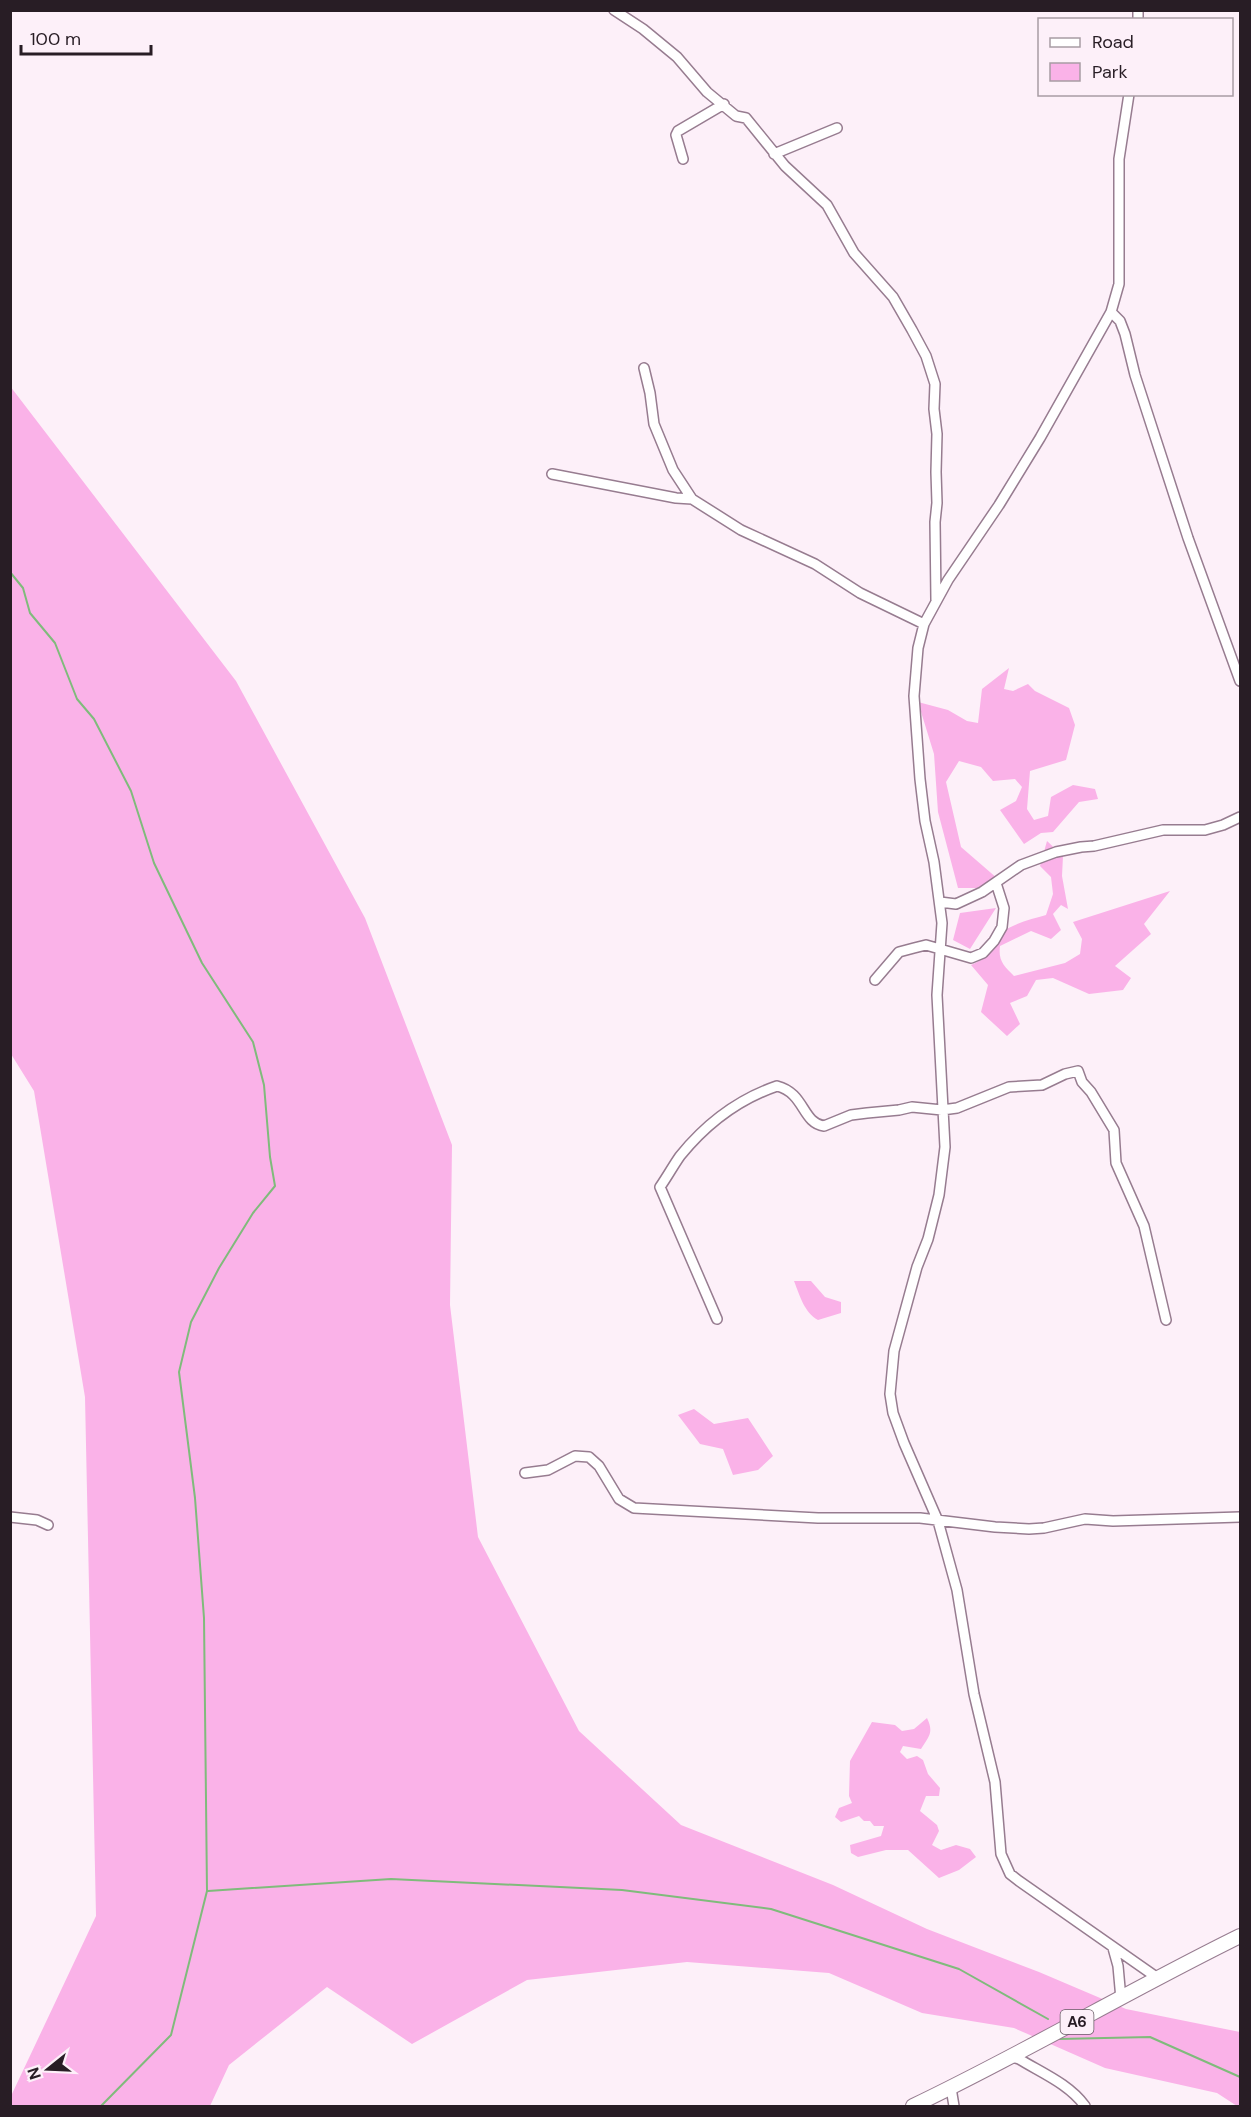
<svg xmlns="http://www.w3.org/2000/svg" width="1251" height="2117" viewBox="0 0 1251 2117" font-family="'DM Sans',sans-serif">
	<rect width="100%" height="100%" fill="#fdf0f9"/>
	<!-- green -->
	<path fill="#fab2e8" d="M10,386L236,681L365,918L452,1145L450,1305L478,1537L579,1731L681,1825L833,1885L927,1929L1039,1972L1126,2009L1240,2032V2106H1237L1217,2093L1105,2068L1014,2028L922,2013L829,1973L687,1962L527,1980L412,2044L327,1987L229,2065L210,2106H11V2096L96,1916L85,1397L34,1091L11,1054Z
		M1009,668L1004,689L1013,691L1028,684L1035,691L1069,708L1075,725L1066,760L1030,771L1027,809L1034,820L1048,816L1051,797L1073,785L1095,789L1098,799L1079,802L1053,832L1041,833L1024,844L1000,810L1016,801L1022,787L1015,779L993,781L981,767L959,761L946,782L961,847L998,879L977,888H958L938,812L934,754L918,702L948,710L967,721L978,723L982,689Z
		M1047,841L1063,856L1062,876L1068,909L1061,905L1053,914L1061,930L1051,939L1031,931L1000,946C998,961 1004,966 1014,976L1065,963L1080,954L1082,939L1073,922L1170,891L1144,924L1151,934L1115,966L1131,978L1123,990L1089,994L1053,978L1036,980L1027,996L1010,1003L1020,1024L1007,1036L981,1012L988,985L971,965C994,956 986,947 1000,934C1011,924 1032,919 1046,915L1053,894L1051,877L1040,866Z
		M996,908L970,949L953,940L960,913Z
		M794,1281H811L825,1297L841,1302V1313L818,1320C804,1312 800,1296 794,1281Z
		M694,1409L714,1424L748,1418L773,1456L758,1470L733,1475L723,1449L700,1444L678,1415Z
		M927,1718C934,1733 929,1736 921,1749L903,1746L900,1752L907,1759L917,1756L923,1760L928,1774L940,1788L939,1796H926L920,1811L937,1825L939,1831L932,1845L941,1850L956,1845L970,1849L976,1857L959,1870L939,1878L908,1850H886L858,1857L851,1853L850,1845L881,1836L884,1826H874L870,1821H864L859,1816L841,1822L835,1817L839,1808L852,1803L849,1796L850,1761L872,1722L895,1725L902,1731L914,1729Z"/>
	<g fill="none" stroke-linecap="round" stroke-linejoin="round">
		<!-- stream -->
		<path stroke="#7fbb7b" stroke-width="2" d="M10,572L23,588L30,613L55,643L77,699L94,719L131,791L154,863L202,963L253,1042L264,1085L270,1157L275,1186L253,1213L219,1268L191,1322L179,1372L195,1498L204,1618L207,1891L171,2035L101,2106
			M208,1891L391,1879L622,1890L771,1909L959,1969L1048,2019
			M1059,2039L1150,2037L1240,2077"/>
		<defs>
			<path id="street" d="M614,10L643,29L677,57L707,92L736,116L746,118L785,166L827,205L854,253L893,297L912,330L926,356L935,384L934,409L937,434L936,472L937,503L935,522L936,600
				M1138,20V10
				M1129,94L1119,159V284L1111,312L1040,438L999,505L948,580L924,624L918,648L914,696L920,779L925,821L934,862L942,923L937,995L945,1147L939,1195L928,1239L917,1267L894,1351L890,1394L893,1413L904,1443L938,1521L957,1590L974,1694L995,1782L1001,1854L1010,1874L1019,1881L1159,1979
				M774,154L837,128
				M683,159L676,135L678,131L724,104
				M1111,312L1120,321L1125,334L1135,375L1188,538L1240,681
				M644,368L650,393L654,424L673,470L692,499L741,530L815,564L860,593L924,624
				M552,474L676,498L692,499
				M940,902L956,904L982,892L1021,865L1056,852L1081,847L1094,846L1163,830H1205L1223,825L1240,817
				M875,980L899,952L914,948L926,945L971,958L983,953L994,941L1002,927L1004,908L996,883
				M717,1319L660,1187C667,1177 673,1166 680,1156C706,1124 739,1099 777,1086C805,1093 802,1123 824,1126L851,1115L867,1113L899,1110L912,1107L942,1110L957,1108L1009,1087L1042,1085L1065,1074L1078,1071L1082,1082L1091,1092L1114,1130L1116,1163L1144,1226L1166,1320
				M525,1473L548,1470L575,1456L589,1457L599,1466L619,1499L634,1508L818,1518H920L995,1527L1029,1529L1044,1528L1085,1519L1113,1521L1240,1517
				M10,1517L37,1520L48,1525
				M1113,1948L1118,1966L1121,1999
				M1011,2057L1019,2059C1042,2073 1069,2084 1085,2106
				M951,2088L954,2106"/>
			<path id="primary" d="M913,2106C1024,2053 1130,1990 1240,1936"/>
		</defs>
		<!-- street casing -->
		<use href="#street" stroke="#977c90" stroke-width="12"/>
		<!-- primary casing -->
		<use href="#primary" stroke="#977c90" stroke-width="16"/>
		<!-- street -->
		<use href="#street" stroke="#fff" stroke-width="9"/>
		<!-- primary -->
		<use href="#primary" stroke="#fff" stroke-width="14"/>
	</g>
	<g text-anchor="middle" stroke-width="4.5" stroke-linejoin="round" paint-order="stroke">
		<!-- shield labels -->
		<rect fill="#fdf0f9" stroke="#685c65" stroke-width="1.5" x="1060.5" y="2010" width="33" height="24" rx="4.5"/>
		<g font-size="15" font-weight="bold" fill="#281d25">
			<text x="1077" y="2027">A6</text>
		</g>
	</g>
	<!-- border -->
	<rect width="1251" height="2117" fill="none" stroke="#281d25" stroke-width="24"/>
	<!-- legend -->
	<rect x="1038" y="18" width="195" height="78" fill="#fdf0f9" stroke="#a89ca4" stroke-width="1.5"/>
	<rect x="1050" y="38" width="30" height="9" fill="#ffffff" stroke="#a89ca4" stroke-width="1.5"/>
	<text x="1092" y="48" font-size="18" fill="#281d25">Road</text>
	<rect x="1050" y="63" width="30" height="18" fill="#fab2e8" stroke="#a89ca4" stroke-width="1.5"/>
	<text x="1092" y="78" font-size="18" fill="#281d25">Park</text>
	<!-- north arrow -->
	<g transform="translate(48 2069) rotate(252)" stroke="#fdf0f9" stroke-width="4.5" paint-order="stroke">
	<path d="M0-4.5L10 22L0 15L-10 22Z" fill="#281d25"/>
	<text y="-9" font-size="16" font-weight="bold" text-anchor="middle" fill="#281d25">N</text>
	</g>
	<!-- scale -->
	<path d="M21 45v9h130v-9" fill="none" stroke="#281d25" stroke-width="3"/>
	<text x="30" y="45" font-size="18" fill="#281d25" stroke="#fdf0f9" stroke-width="4.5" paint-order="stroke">100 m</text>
</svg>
